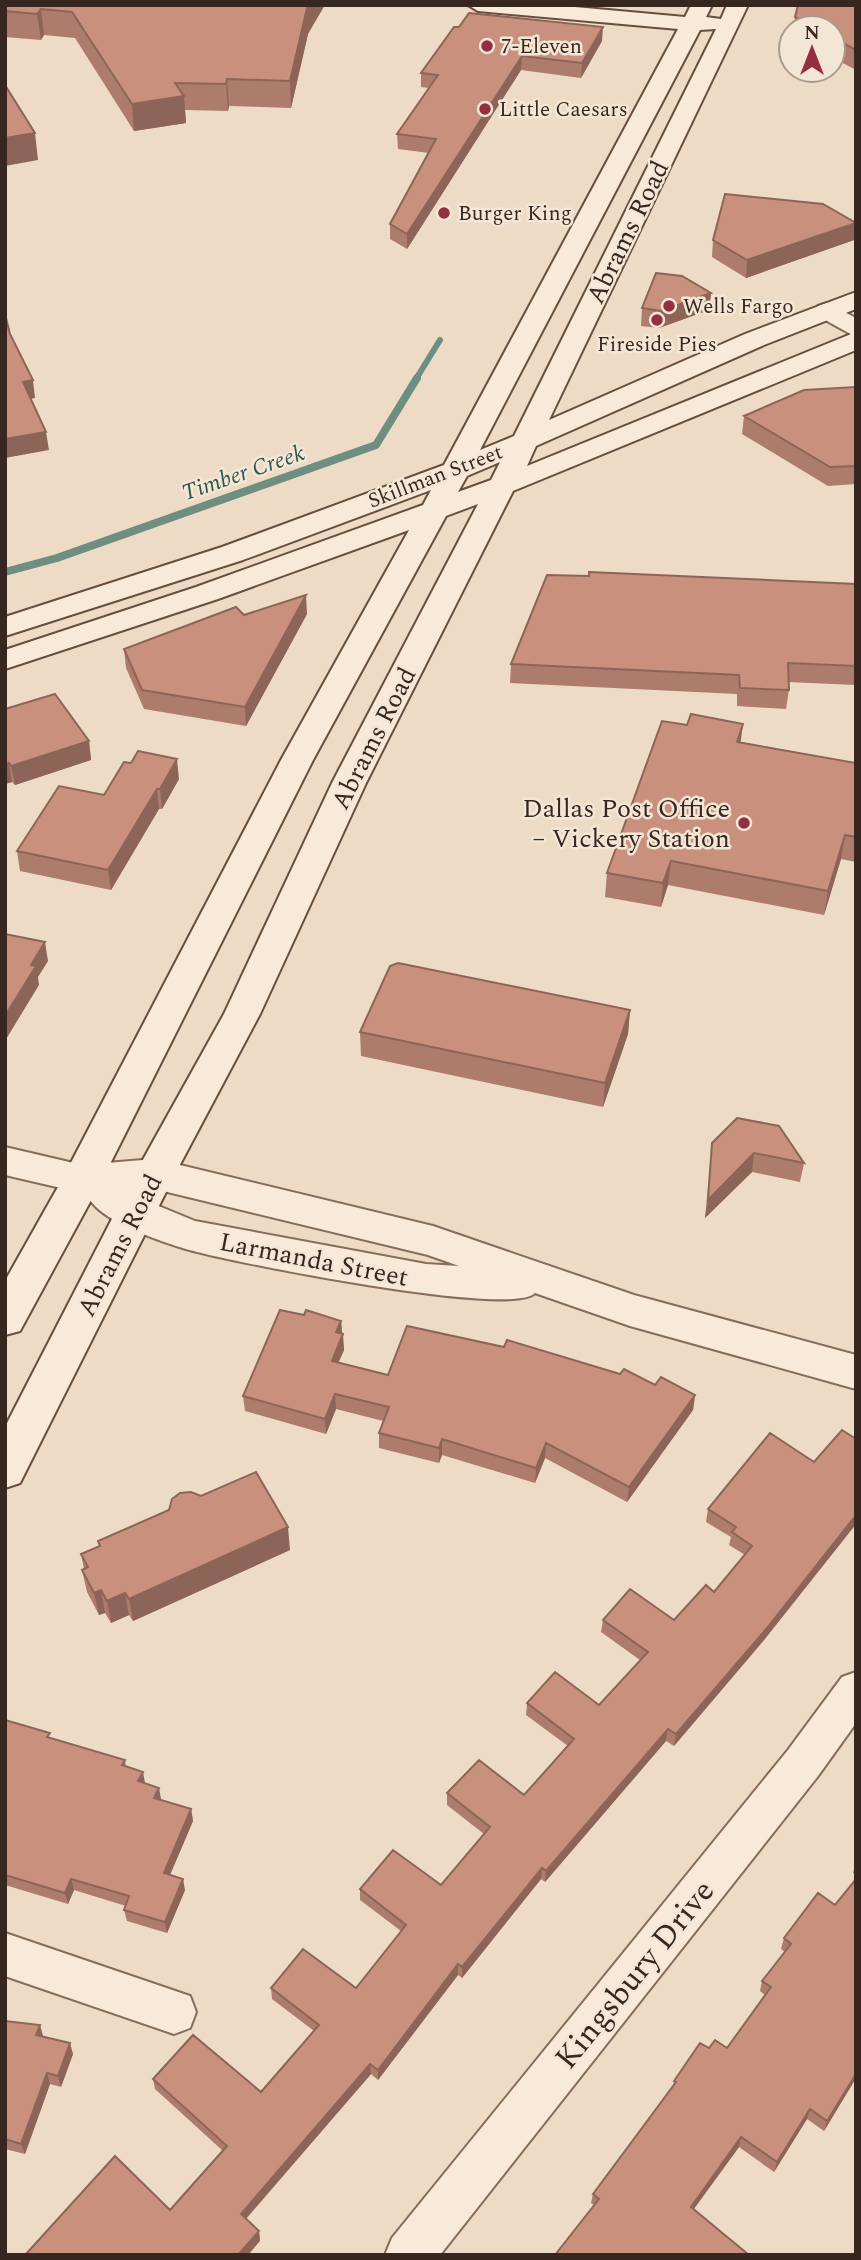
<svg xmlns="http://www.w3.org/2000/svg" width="861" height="2260" viewBox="0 0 861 2260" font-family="Spectral,serif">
	<rect width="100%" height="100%" fill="#eddbc6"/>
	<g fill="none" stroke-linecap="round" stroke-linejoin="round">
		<!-- stream-far1 -->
		<path stroke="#6e8e81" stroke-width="6" d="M416,379L440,340"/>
		<!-- stream -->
		<path stroke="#6e8e81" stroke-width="8" d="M5,572L57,558L376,445L417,378"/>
		<defs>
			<path id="minor" d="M856,1672V1723L818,1776L440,2255H385L392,2238L788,1750L842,1677Z
				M5,1933L190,1996L196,2012L190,2028L174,2034L5,1976Z"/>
			<path id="tertiary" d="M827,303L856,318V337L818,316L814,311L818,306Z
				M5,1147L82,1165L155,1159L433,1226L634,1295L856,1355V1389L630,1326L535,1293C513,1318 230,1262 186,1249C160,1241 96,1220 87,1194L5,1175ZM155,1189L428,1255L459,1266L426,1264L195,1221L149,1202L130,1191Z"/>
			<path id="secondary" d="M468,5H553L685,17L691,5H712L706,17L721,19L727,5H748L549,420L745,334L856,292V309L764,345L536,446L527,466L856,332V350L513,491L366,783L260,1014L175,1174L20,1483L5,1488V1427L135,1174L224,1014L332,783L478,504L446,516L313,760L102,1180L20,1331L5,1335V1281L63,1178L281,760L409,530L218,599L5,669V650L196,587L423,505L431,490L243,560L5,636V617L222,547L444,465L678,29L478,11ZM716,29L514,436L480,450L700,30ZM500,462L491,480L458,492L467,476Z"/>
		</defs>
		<!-- minor casing -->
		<use href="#minor" stroke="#876c5c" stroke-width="4"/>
		<!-- tertiary casing -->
		<use href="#tertiary" stroke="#876c5c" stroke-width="4"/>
		<!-- secondary casing -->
		<use href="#secondary" stroke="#694d3f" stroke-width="4"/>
		<!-- minor -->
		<use href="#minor" fill="#f8e9d9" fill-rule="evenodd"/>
		<!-- tertiary -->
		<use href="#tertiary" fill="#f8e9d9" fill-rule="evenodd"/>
		<!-- secondary -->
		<use href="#secondary" fill="#f8e9d9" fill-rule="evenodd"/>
	</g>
	<!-- wall -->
	<path fill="#ad7c6c" d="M5,5L308,34L291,108L229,106L228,111L185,110L186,123L134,131L75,38L44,35L41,40L5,37Z
		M856,5V70L833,58V28H794L795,17Z
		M602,41L581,78L521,70L407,249L390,239V224L429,153L398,149L397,134L429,88L421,87V73Z
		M856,223L854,240L746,278L712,257L713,240Z
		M711,293L709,310L659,328L641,326L642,308Z
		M856,387V484L828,486L742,434L744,416Z
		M856,584V685L788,682L789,690L786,709L737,706V694L510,683L511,664Z
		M307,614L246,726L144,709L126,668L124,649L244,615Z
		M5,709L89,741L91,760L15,785L12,782L5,784Z
		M741,742L856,763V862L841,859L824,915L668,885L661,907L605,897L607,873Z
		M179,779L162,809H159L111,890L20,871L17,851L104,795Z
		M630,1010L628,1034L603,1107L361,1056L360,1032Z
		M712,1143L804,1163L800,1182L752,1172L705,1218Z
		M304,1315L341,1321L344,1350L338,1363L388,1375L655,1385L695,1395L693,1410L627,1502L545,1458L535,1483L442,1455L439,1463L379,1448V1433L383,1421L336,1409L326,1434L245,1411L243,1396Z
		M856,1439V1524L764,1640L674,1746L666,1741L545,1882L541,1879L462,1978L458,1975L378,2080L371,2074L246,2219L259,2231L260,2241L170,2210L223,2151L155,2089L153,2079L261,2092L314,2031L272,1999L271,1988H356L401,1931L360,1900V1889L441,1885L484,1834L447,1805V1793L524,1795L568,1746L526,1715L527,1703L599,1705L640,1660L601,1632L603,1620H674L714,1592L745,1555L729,1545L731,1537L706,1522L708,1509L814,1462Z
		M98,1541L290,1550L133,1621L129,1615L111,1623L105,1613L99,1615L87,1592L82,1570L84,1569L81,1554L99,1546Z
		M5,1717L6,1720L51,1739L125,1760L126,1767L145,1783L161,1800L191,1809L193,1821L170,1875L185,1890L167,1933L127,1921L124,1910L126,1906L74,1890L68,1904L5,1885Z
		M856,1862V1875L853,1873Z
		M818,1893L856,2078L824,2131L807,2119L774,2172L739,2147L693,2210L594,2205L591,2203L593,2194L673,2087L674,2081L709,2048H727L765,1995L760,1991L762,1981L785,1952L781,1949L784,1938Z
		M5,2021L43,2036L73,2054L61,2087L50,2084L25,2154L5,2149Z"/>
	<!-- shaded-wall -->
	<path fill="#8d6558" d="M309,5H325L308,34L291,108L290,81L307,8Z
		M41,9L44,35L41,40L37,14Z
		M603,27L602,41L581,78L582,63Z
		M522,56L521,70L407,249V234Z
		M227,79L229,106L228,111L226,84Z
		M184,96L186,123L134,131L132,104Z
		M35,133L38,160L5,166V138Z
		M856,223L854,240L746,278L747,260Z
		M711,293L709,310L659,328L661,311Z
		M33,380L35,398L25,400L23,382Z
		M46,432L49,450L5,458V439Z
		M306,595L307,614L246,726L245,707Z
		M743,724L740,747L737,742Z
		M89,741L91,760L15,785L11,766Z
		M177,759L179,779L162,809L160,789Z
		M9,763L12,782L5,784V764Z
		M157,789L159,809L111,890L108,870Z
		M845,835L841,859L824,915L828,891Z
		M671,861L668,885L661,907L663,883Z
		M45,942L48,961L38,977L39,985L5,1041V1016L31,965Z
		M630,1010L628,1034L603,1107L605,1083Z
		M754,1153L752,1172L705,1218L708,1200Z
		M341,1321L342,1336L336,1332Z
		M343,1334L344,1350L332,1377V1361Z
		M335,1394L336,1409L326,1434L325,1419Z
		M695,1395L693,1410L627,1502L629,1487Z
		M442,1439V1455L439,1463V1448Z
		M546,1443L545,1458L535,1483L536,1468Z
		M856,1515V1524L764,1640L674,1746L676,1734Z
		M288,1527L290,1550L133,1621L129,1599Z
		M101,1590L105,1613L99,1615L94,1593Z
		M125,1593L129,1615L111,1623L107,1601Z
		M668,1729L666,1741L545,1882L546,1871Z
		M143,1772L145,1783L138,1781Z
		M159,1788L161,1799L157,1810L154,1798Z
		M191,1809L193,1821L166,1884L164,1873Z
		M542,1868L541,1879L462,1978V1967Z
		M71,1879L74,1890L68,1904L65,1893Z
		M183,1879L185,1890L167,1933L165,1922Z
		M458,1964V1975L378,2080V2070Z
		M40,2025L43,2036L36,2035Z
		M70,2043L73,2054L61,2087L58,2076Z
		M370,2064L371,2074L242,2223L241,2214Z
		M47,2073L50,2084L25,2154L21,2144Z
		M856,2074V2078L824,2131L827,2121Z
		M810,2109L807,2119L774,2172L777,2162Z
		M741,2137L739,2147L688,2217L691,2207Z
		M259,2231L260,2241L248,2255H238Z"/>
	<!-- building -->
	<path fill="#c9907d" stroke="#8d6558" stroke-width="2" d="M5,5H309L307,8L290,81L227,79L226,84L175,83L184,96L132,104L72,12L41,9L37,14L5,11Z
		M798,5H856V50L833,38V28H815L795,17Z
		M469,13L603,27L582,63L522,56L407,234L390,224L436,139L397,134L438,75L421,73L454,27H459Z
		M5,85L35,133L5,138Z
		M725,194L823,204L856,223L747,260L713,240Z
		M656,273L682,276L711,293L661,311L642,308Z
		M5,314L10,334L33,380L23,382L46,432L5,439Z
		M856,387V466L830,467L744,416L804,390Z
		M589,572L856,584V666L788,663L789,690L740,688L739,675L511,664L547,575L589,576Z
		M306,595L245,707L142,690L124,649L236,607L244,615Z
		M55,694L89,741L11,766L9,763L5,764V709Z
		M691,714L743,724L737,742L856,763V837L845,835L828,891L671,861L663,883L607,873L662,721L687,725Z
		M138,751L177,759L160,789H157L108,870L17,851L59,786L104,795L124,762L131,763Z
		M5,934L45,942L31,965L36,966L5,1016Z
		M398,963L630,1010L605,1083L360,1032L390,966Z
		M737,1118L779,1126L804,1163L754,1153L708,1200L712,1143Z
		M280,1310L304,1315L306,1310L341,1321L336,1332L343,1334L332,1361L388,1375L407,1326L504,1347L507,1340L620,1374L624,1369L655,1385L661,1377L695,1395L629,1487L546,1443L536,1468L442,1439L439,1448L379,1433L389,1407L335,1394L325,1419L243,1396Z
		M842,1430L856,1439V1515L767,1628L676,1734L668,1729L546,1871L542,1868L462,1967L458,1964L378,2070L370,2064L241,2214L259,2231L238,2255H25L115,2156L170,2210L227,2146L153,2079L193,2035L261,2092L319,2025L271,1988L303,1949L356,1988L406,1925L360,1889L393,1850L441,1885L490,1827L447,1793L479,1760L524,1795L574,1739L527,1703L555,1672L599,1705L648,1652L603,1620L630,1589L674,1620L706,1585L714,1592L752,1546L732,1532L736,1527L708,1509L770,1433L814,1462Z
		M256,1472L288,1527L129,1599L125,1593L107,1601L101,1590L94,1593L82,1570L88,1567L81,1554L100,1546L98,1541L169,1510L172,1499L180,1493L191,1492L201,1496Z
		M5,1720L50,1733L47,1737L125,1760L122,1765L143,1772L138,1781L159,1788L154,1798L191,1809L164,1873L183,1879L165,1922L124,1910L129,1896L71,1879L65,1893L5,1875Z
		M856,1879V2074L827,2121L810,2109L777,2162L741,2137L691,2207L749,2255H555L599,2199L593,2194L676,2082L674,2081L700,2043L709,2048L715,2040L727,2048L771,1987L762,1981L791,1944L784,1938L818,1893L835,1905Z
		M5,2021L40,2025L36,2035L70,2043L58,2076L47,2073L21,2144L5,2139Z"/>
	<!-- markers -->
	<g fill="#942f40" stroke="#f4e6d5" stroke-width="2.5">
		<circle cx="487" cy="46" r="7"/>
		<circle cx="485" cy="109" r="7"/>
		<circle cx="444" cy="213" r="7"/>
		<circle cx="669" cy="306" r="7"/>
		<circle cx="657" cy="320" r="7"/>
		<circle cx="744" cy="823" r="7"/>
	</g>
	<g text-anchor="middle" stroke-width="5" stroke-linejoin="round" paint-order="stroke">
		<!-- far-poi labels -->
		<g font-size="21" fill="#382720" stroke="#f4e6d5" text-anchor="start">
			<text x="501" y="53">7-Eleven</text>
			<text x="499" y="116">Little Caesars</text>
			<text x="458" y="220">Burger King</text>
			<text x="683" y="313">Wells Fargo</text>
			<text x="657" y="351" text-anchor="middle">Fireside Pies</text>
		</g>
		<!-- far-street labels -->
		<g font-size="21" fill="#382720" stroke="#f4e6d5">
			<text transform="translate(435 476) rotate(-21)" y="7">Skillman Street</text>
		</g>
		<!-- far-water labels -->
		<g font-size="23" font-style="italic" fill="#2f574e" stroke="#f4e6d5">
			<text transform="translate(243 472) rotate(-19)" y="8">Timber Creek</text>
		</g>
		<!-- street labels -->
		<g font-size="26" fill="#382720" stroke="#f4e6d5">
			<text transform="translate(627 232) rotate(-64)" y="9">Abrams Road</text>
			<text transform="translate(373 738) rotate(-63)" y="9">Abrams Road</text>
			<text transform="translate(119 1245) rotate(-63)" y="9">Abrams Road</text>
			<text transform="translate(314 1259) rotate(11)" y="9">Larmanda Street</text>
		</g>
		<!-- poi labels -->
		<g font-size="26" fill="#382720" stroke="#f4e6d5" text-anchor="end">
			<text x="730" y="817">Dallas Post Office<tspan x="730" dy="30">– Vickery Station</tspan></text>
		</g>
		<!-- near-street labels -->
		<g font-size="32" fill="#382720" stroke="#f4e6d5">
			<text transform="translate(634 1974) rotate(-51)" y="11">Kingsbury Drive</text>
		</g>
	</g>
	<!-- border -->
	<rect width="861" height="2260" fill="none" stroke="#382720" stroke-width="14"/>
	<!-- north arrow -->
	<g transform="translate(812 49)"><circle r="33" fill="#f4e6d5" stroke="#a99a8d" stroke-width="2"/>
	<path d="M0-5L12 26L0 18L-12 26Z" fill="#942f40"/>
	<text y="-10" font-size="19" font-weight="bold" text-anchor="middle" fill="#382720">N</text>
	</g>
</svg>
